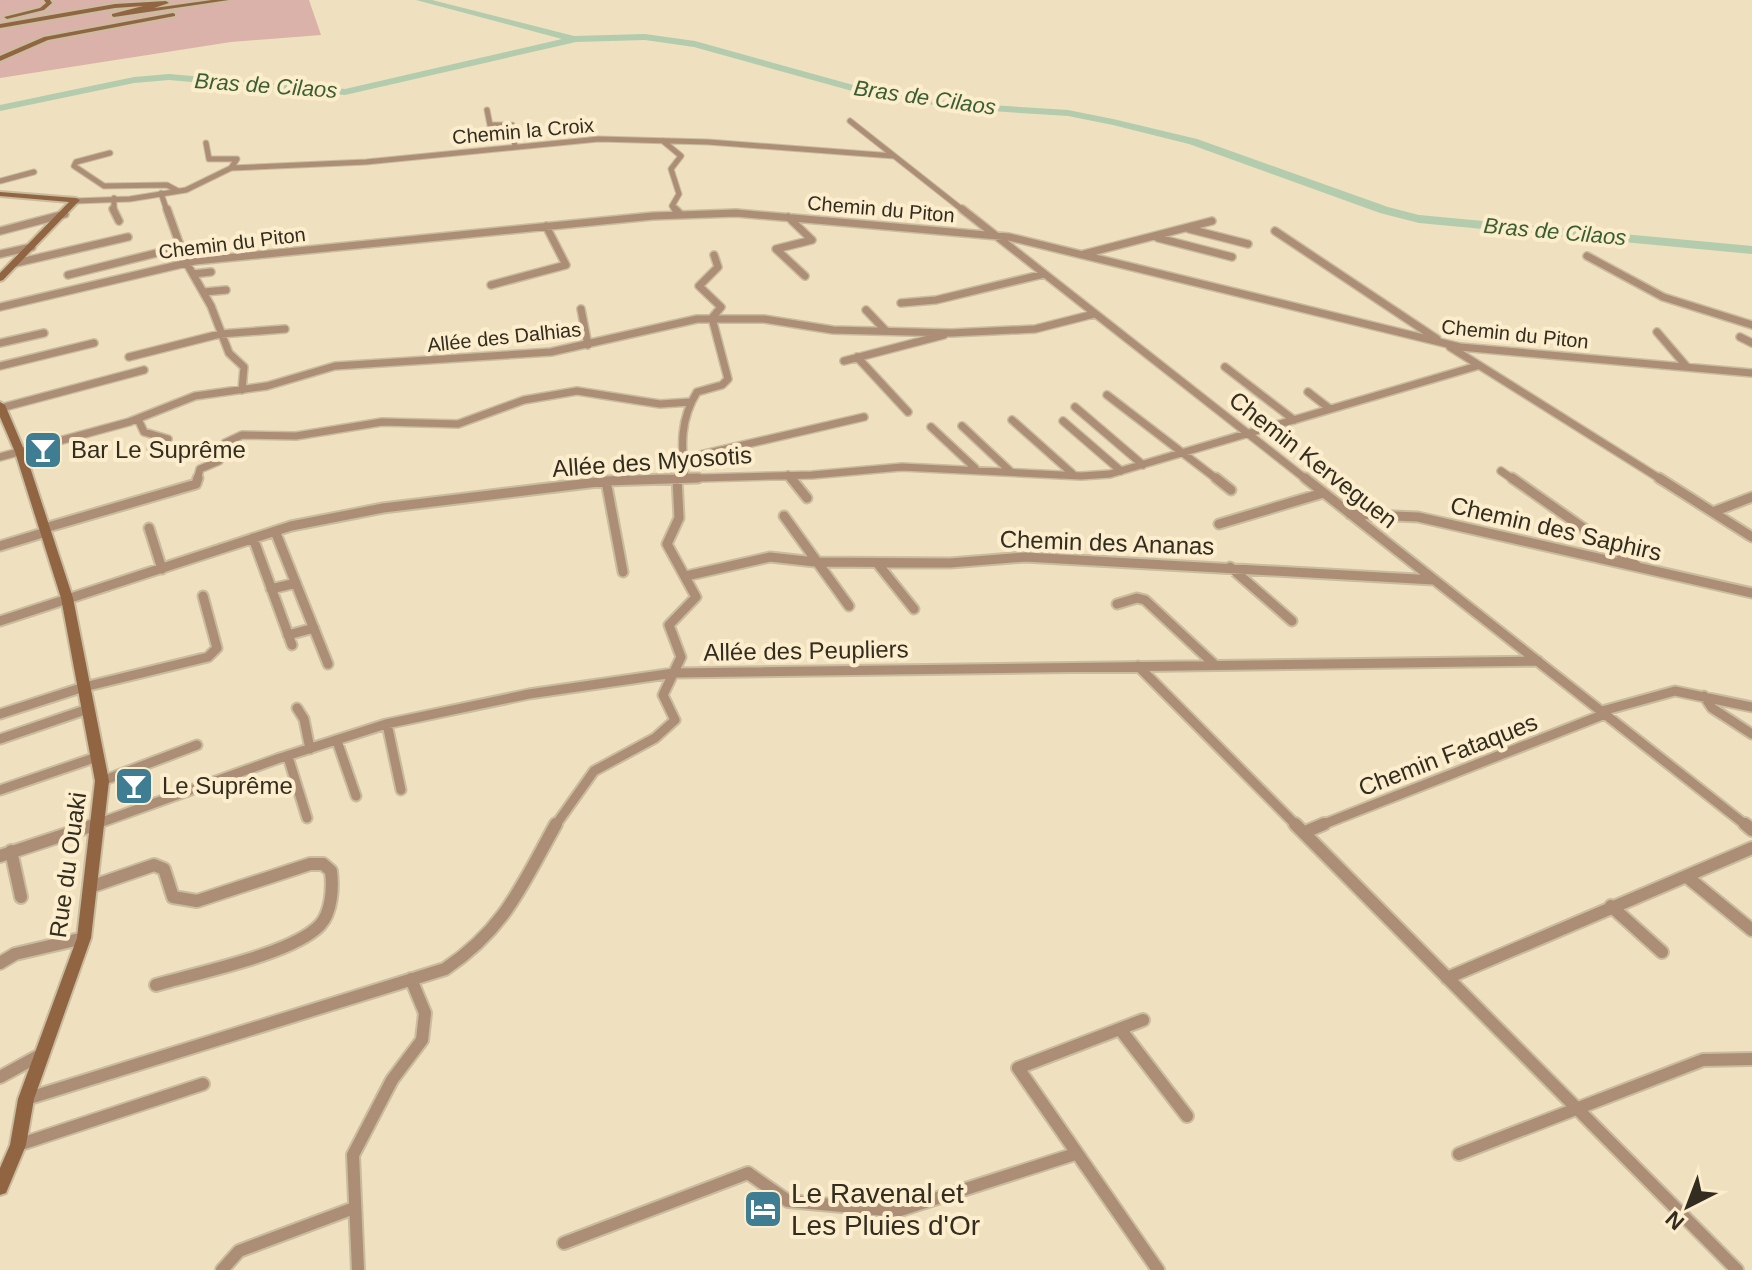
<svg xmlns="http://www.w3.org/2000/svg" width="1752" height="1270" viewBox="0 0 1752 1270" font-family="Arial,sans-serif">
	<rect width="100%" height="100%" fill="#efe0bf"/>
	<!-- green -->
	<path fill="#dab2aa" d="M0,0H309L321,35L231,42L0,78Z"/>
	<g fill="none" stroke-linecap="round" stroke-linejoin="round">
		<!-- river -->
		<path fill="#b2ccad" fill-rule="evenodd" d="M416,0H432L574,36L645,34L695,41L864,88L960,103L1068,110L1113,119L1197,139L1388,207L1419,215L1752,246V254L1419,223L1380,213L1189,144L1113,125L1068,116L960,109L863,94L694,47L645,40L576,42L345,95L169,80L134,83L0,111V105L134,77L169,74L345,89L562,39Z"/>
		<defs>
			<path id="street-far3" d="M487,110L490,125H512L515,147
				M850,121L964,211
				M663,141L681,156L671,169L679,194L672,206L677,211
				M206,143L209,159H237L231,168
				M110,153L76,162L74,166L104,186L167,185L178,191
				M0,181L34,172
				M161,193L167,211
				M114,198V211
				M75,201L130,199L186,190L231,168L366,162L599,139L708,142L894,156"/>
			<path id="street-far2" d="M113,209L119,221
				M167,209L186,262L211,306L229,353L244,367L242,390
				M675,209L680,214
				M962,209L1307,480
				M788,217L812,240L776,249L805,276
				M1189,229L1248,244
				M0,231L65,214
				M1275,231L1437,339
				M1158,238L1232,257
				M0,254L32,247
				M1084,254L1212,221
				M1587,256L1663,297L1752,325
				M16,263L128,237
				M193,274L211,272
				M68,275L181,247
				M491,285L566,265L546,226
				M204,292L226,290
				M901,303L936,300L1044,274
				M0,307L195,261L653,216L736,213L1009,237L1460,347L1752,373
				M581,309L588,345
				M866,310L886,331
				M1657,332L1687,367
				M1740,337L1752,343
				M0,343L44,333
				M1450,347L1662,480
				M129,357L220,334L285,329
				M857,357L908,412
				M844,361L944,335
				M0,366L94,343
				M1225,367L1294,420
				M1308,392L1330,409
				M1107,395L1218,480
				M1075,407L1143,465
				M1,408L144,370
				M138,419L144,432L168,439L151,448
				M1012,420L1074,475
				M1063,421L1121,471
				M962,426L1010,471
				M931,427L975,468
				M0,457L129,422L195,396L267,386L335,366L551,352L697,319H764L833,330L951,333L1035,329L1094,314
				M682,459L864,417
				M1501,471L1514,480
				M788,475L792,480
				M677,477V480
				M685,477C681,446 680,419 697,392L722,385L728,379L712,318L721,307L699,286L718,267L714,255
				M197,480L200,469L219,461L225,443L242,435L296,436L382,422L458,424L524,400L577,391L660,404L691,402
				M629,480L812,475L902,467L1081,476L1110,474L1477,366"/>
			<path id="street-far1" d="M791,478L807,498
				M1216,478L1231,490
				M1305,478L1747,826
				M1512,478L1636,565
				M1659,478L1752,537
				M606,481L623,572
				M1713,512L1752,497
				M1350,514L1418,517L1752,593
				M784,516L849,606
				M1219,524L1323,493
				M45,528L196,484L198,478
				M149,528L162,569
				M275,531L328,664
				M253,538L292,645
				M0,546L46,532
				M877,563L914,609
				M1230,567L1292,621
				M686,576L770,557L815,562L950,563L1025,557L1434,580
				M271,589L296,583
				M1117,604L1137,598L1145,600L1215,665
				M0,621L291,526L383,508L606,481L698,478
				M288,635L314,628
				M1138,666L1297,826
				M1704,696L1712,708L1752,734
				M297,708L304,719L310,749
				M1602,711L1675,691L1752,707
				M0,714L84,687L208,657L217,648L203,596
				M387,724L401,790
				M0,739L88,709
				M337,741L356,796
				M288,757L307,818
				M102,781L197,745
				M0,790L97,757
				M91,826L277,759L386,724L529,694L674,673L1538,661
				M555,826L594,771L655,738L675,720L663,695L681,657L669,625L696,597L667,544L679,518L677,478
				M1319,826L1605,714"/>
			<path id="street" d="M1295,824L1737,1270
				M1745,824L1752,830
				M1305,832L1324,824
				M11,851L21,897
				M0,856L97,824
				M1686,876L1752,930
				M90,887L154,865L164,869L173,897L197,901L310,864H323L331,871C333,887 332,912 320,925C293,954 196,973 156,985
				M1611,906L1662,952
				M0,963L15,954L84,938
				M1447,978L1752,848
				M1143,1020L1018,1068L1158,1270
				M1120,1029L1187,1116
				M0,1077L42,1054
				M26,1099L445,969C505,929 522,885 556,824
				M18,1145L203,1084
				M1459,1154L1703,1060L1752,1059
				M564,1243L748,1173L788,1201L897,1211L1075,1154
				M222,1270L239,1251L354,1208
				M358,1270L353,1155L392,1080L422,1040L425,1013L411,979"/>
			<path id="secondary" d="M44,0H50L52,3L44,10L7,19L4,17L40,8L46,3Z
				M212,0H229L114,17L112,16V14L143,6L115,8L0,28V24L115,4L166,1L169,3L154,8Z
				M173,13L175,14V16L48,40L0,61V56L44,37Z
				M0,192L76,198L80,200L3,280L0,281V273L69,202L0,196Z
				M0,402L5,405L25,452L73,598L109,781L91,938L34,1099L26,1145L6,1193L0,1195V1168L10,1145L18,1099L77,938L95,781L61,598L15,452L0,417Z"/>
		</defs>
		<!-- street-far3 casing -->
		<use href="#street-far3" stroke="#c9bc9f" stroke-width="7"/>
		<!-- street-far2 casing -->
		<use href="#street-far2" stroke="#c9bc9f" stroke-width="10"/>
		<!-- street-far1 casing -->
		<use href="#street-far1" stroke="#c9bc9f" stroke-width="13"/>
		<!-- street casing -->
		<use href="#street" stroke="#c9bc9f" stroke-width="16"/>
		<!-- secondary casing -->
		<use href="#secondary" stroke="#c9bc9f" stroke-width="4"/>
		<!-- street-far3 -->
		<use href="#street-far3" stroke="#ac8e76" stroke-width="5"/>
		<!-- street-far2 -->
		<use href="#street-far2" stroke="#ac8e76" stroke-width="7"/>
		<!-- street-far1 -->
		<use href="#street-far1" stroke="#ac8e76" stroke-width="9"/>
		<!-- street -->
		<use href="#street" stroke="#ac8e76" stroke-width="12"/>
		<!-- secondary -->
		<use href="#secondary" fill="#916542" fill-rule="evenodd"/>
	</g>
	<!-- icons -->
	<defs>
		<symbol id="bar-square" viewBox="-11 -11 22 22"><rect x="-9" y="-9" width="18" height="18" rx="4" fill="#3f7d93" stroke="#fcedcc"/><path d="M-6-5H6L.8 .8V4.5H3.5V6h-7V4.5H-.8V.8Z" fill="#fff"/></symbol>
		<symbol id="hotel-square" viewBox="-11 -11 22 22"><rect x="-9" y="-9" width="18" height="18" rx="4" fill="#3f7d93" stroke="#fcedcc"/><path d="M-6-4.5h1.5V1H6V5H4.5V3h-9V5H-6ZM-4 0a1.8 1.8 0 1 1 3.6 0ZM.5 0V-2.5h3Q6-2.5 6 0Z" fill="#fff"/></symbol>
	</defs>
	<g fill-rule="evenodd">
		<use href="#bar-square" x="21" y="428" width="44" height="44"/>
		<use href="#bar-square" x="112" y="764" width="44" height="44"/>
		<use href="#hotel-square" x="741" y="1187" width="44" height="44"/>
	</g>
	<g text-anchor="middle" stroke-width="8" stroke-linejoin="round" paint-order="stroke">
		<!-- far-street labels -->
		<g font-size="20" fill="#322d20" stroke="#fcedcc">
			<text transform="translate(523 131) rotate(-5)" y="7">Chemin la Croix</text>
			<text transform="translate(881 209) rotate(5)" y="7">Chemin du Piton</text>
			<text transform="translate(232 243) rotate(-7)" y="7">Chemin du Piton</text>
			<text transform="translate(1515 334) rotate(6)" y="7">Chemin du Piton</text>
			<text transform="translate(504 337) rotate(-6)" y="7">Allée des Dalhias</text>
		</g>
		<!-- far-water labels -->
		<g font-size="22" font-style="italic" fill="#395e32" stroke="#fcedcc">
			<text transform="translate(266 85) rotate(4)" y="8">Bras de Cilaos</text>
			<text transform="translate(925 97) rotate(8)" y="8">Bras de Cilaos</text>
			<text transform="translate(1555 231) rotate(5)" y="8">Bras de Cilaos</text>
		</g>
		<!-- poi labels -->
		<g font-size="24" fill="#322d20" stroke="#fcedcc" text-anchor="start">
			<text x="71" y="458">Bar Le Suprême</text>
			<text x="162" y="794">Le Suprême</text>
		</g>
		<!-- street labels -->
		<g font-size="24" fill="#322d20" stroke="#fcedcc">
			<text transform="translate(1313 460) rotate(38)" y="8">Chemin Kerveguen</text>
			<text transform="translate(652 462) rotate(-4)" y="8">Allée des Myosotis</text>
			<text transform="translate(1556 529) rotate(13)" y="8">Chemin des Saphirs</text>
			<text transform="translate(1107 543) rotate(2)" y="8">Chemin des Ananas</text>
			<text transform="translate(806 651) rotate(-1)" y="8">Allée des Peupliers</text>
			<text transform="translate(1448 755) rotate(-21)" y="8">Chemin Fataques</text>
			<text transform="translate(68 865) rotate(-82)" y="8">Rue du Ouaki</text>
		</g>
		<!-- near-poi labels -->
		<g font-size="28" fill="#322d20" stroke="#fcedcc" text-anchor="start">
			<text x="791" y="1203">Le Ravenal et<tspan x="791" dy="32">Les Pluies d'Or</tspan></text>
		</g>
	</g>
	<!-- north arrow -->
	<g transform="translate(1688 1206) rotate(222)" stroke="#fcedcc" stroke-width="6" paint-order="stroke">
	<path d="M0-6L14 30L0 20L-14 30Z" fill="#322d20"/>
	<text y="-12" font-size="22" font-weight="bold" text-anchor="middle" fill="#322d20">N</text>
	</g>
</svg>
